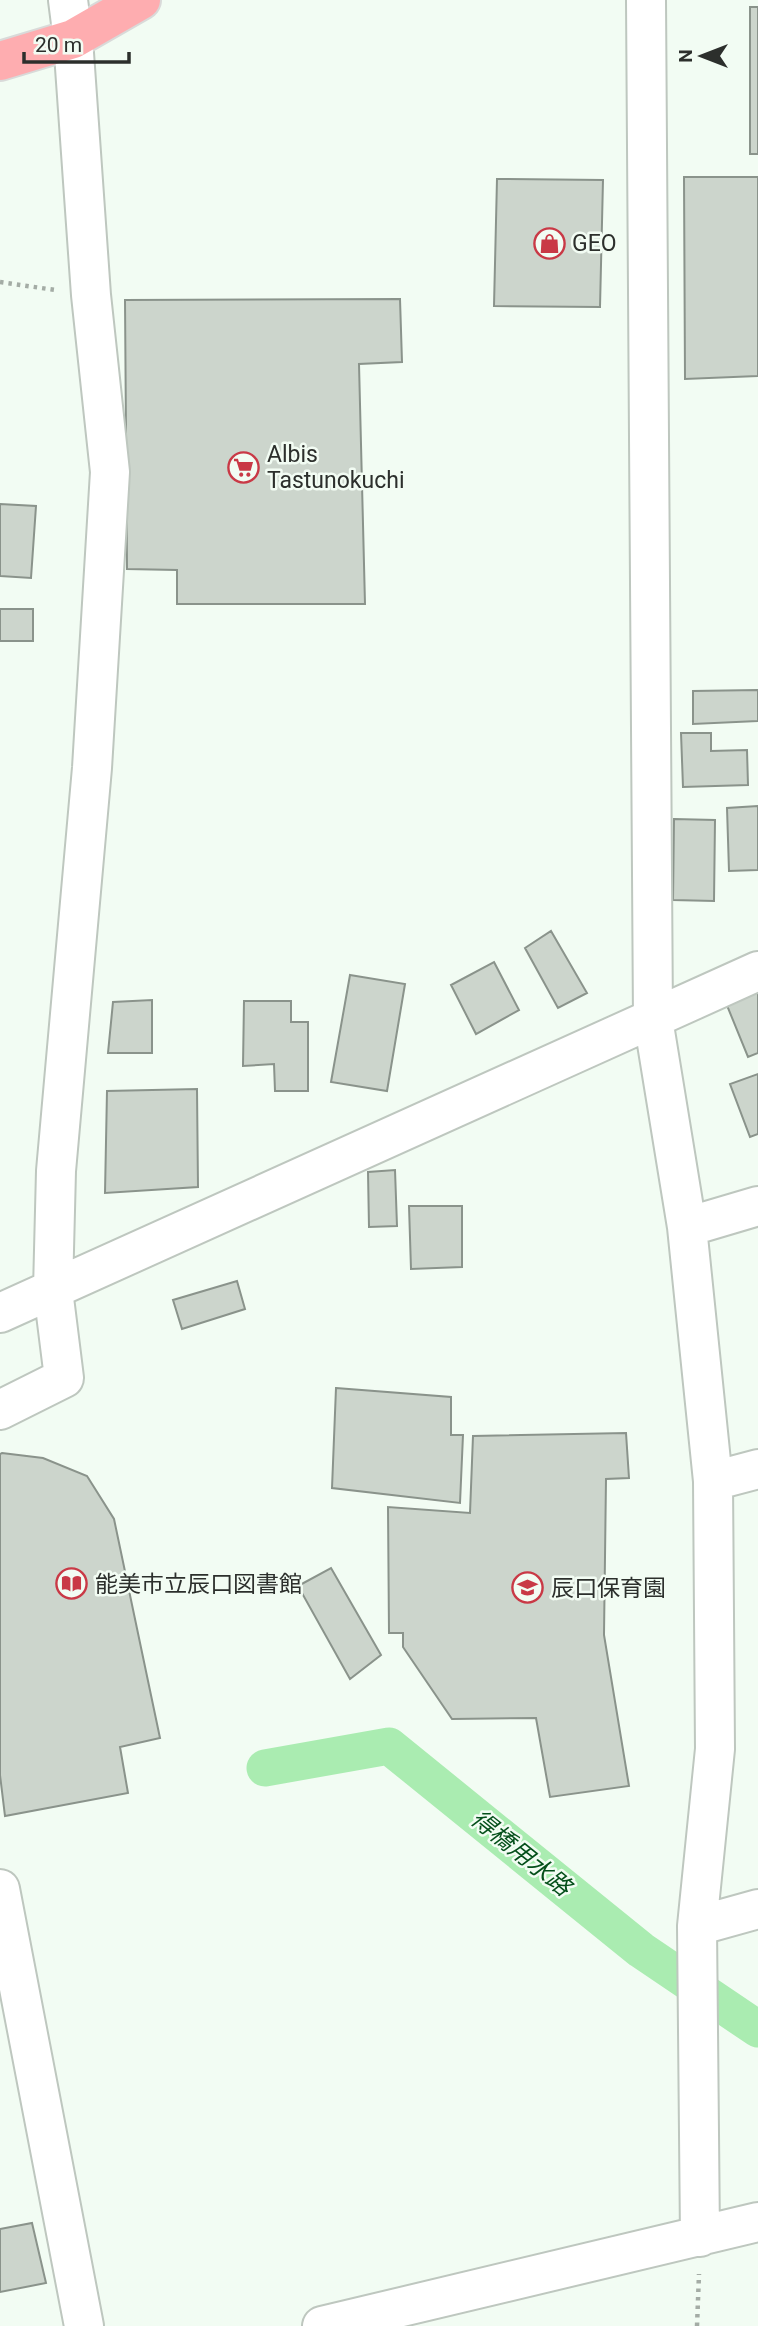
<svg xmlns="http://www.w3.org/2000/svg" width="758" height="2326" viewBox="0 0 758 2326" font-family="Roboto,'Noto Sans JP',sans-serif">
	<rect width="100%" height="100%" fill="#f2fcf3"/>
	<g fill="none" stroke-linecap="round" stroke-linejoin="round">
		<!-- canal -->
		<path stroke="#aaecb1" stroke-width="37" d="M265,1768L389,1746L641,1950L758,2029"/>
	</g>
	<!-- building -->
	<path fill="#ccd5cc" stroke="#8a938b" stroke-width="2" d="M750,7H758V154H750Z
		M684,177H758V376L685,379Z
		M497,179L603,180L600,307L494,306Z
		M400,299L402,362L359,364L365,604H177V570L127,569L125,300Z
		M0,504L36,506L31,578L0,576Z
		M0,609H33V641H0Z
		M758,690V721L693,724V691Z
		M681,733H711V751L747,750L748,785L683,787Z
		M758,806V870L729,871L727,808Z
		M674,819L715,820L714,901L673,900Z
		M551,931L587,993L558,1008L525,948Z
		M494,962L519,1010L476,1034L451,985Z
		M350,975L405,984L387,1091L331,1082Z
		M758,989V1053L748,1057L726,1003Z
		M152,1000V1053H108L113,1002Z
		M244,1001H291V1022H308V1091H275L274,1064L243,1066Z
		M758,1074V1134L750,1137L730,1084Z
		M197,1089L198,1187L105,1193L107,1091Z
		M395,1170L397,1226L369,1227L368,1172Z
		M409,1206H462V1267L411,1269Z
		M237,1281L245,1309L182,1329L173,1300Z
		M336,1388L451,1397V1435H463L460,1503L332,1488Z
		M626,1433L629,1478L606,1479L604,1635L629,1786L550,1797L536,1718L452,1719L403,1647V1633H389L388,1507L470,1513L473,1436Z
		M2,1453L43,1458L87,1476L114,1519L160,1738L120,1747L128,1793L5,1816L0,1775V1454Z
		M331,1568L381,1655L350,1679L298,1586Z
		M32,2223L46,2283L0,2292V2229Z"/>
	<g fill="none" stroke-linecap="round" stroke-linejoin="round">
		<defs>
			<path id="minor" d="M646,0L653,1019L687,1227L713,1481L715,1749L697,1926L700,2237
				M687,1227L758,1206
				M0,1313L758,971
				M0,1410L64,1378L53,1290L56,1171L92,768L110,472L91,295L73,39L68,0
				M713,1481L758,1469
				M0,1889L84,2326
				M697,1926L758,1909
				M322,2326L758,2222"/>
			<path id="major" d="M0,61L73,39L141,0"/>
		</defs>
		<!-- minor casing -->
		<use href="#minor" stroke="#bec7bf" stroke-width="42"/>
		<!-- major casing -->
		<use href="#major" stroke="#d9dad9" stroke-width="42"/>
		<!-- path -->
		<path stroke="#a4aca5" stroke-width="4.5" stroke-dasharray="3.5 5" stroke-linecap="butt" d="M0,282L55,290
			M697,2326L699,2274"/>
		<!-- minor -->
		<use href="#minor" stroke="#fff" stroke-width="38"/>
		<!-- major -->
		<use href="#major" stroke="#feadb0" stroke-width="38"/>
	</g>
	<!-- icons -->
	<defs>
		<symbol id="shop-ring" viewBox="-11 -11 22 22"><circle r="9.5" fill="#f2fcf3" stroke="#c93946" stroke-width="1.5"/><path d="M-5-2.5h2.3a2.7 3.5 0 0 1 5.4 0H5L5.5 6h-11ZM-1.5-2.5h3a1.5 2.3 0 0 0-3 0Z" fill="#c93946"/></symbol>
		<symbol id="supermarket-ring" viewBox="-11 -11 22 22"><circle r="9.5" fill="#f2fcf3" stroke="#c93946" stroke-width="1.5"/><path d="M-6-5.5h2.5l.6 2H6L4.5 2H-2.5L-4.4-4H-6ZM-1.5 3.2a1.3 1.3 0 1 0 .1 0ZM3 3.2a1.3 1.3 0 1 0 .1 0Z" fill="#c93946"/></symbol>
		<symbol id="library-ring" viewBox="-11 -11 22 22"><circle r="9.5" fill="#f2fcf3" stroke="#c93946" stroke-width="1.5"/><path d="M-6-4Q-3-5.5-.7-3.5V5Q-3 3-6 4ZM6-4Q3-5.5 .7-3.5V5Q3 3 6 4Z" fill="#c93946"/></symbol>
		<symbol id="school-ring" viewBox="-11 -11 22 22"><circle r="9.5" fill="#f2fcf3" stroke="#c93946" stroke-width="1.5"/><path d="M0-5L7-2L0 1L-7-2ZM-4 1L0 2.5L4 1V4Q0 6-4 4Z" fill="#c93946"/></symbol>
	</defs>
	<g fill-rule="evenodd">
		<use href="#shop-ring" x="532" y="226" width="35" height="35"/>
		<use href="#supermarket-ring" x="226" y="450" width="35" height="35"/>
		<use href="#library-ring" x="54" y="1566" width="35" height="35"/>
		<use href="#school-ring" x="510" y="1570" width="35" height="35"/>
	</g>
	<g text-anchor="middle" stroke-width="5" stroke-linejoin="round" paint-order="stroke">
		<!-- poi labels -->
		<g font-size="23" fill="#2c2f2c" stroke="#f2fcf3" text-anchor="start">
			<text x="572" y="251">GEO</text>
			<text x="267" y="462">Albis<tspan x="267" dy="26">Tastunokuchi</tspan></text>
			<text x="95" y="1592">能美市立辰口図書館</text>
			<text x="551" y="1596">辰口保育園</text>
		</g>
		<!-- water labels -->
		<g font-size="24" font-style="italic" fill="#05501b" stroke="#f2fcf3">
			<text transform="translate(521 1853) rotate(39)" y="8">得橋用水路</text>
		</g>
	</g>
	<!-- north arrow -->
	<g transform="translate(702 56) rotate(270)" stroke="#f2fcf3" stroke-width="5" paint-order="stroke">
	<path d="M0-5L12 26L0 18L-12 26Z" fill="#2c2f2c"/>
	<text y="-10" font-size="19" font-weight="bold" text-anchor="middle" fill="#2c2f2c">N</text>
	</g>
	<!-- scale -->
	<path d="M24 52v10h105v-10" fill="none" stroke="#2c2f2c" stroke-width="3.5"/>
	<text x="35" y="52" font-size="21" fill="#2c2f2c" stroke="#f2fcf3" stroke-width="5" paint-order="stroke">20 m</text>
</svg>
